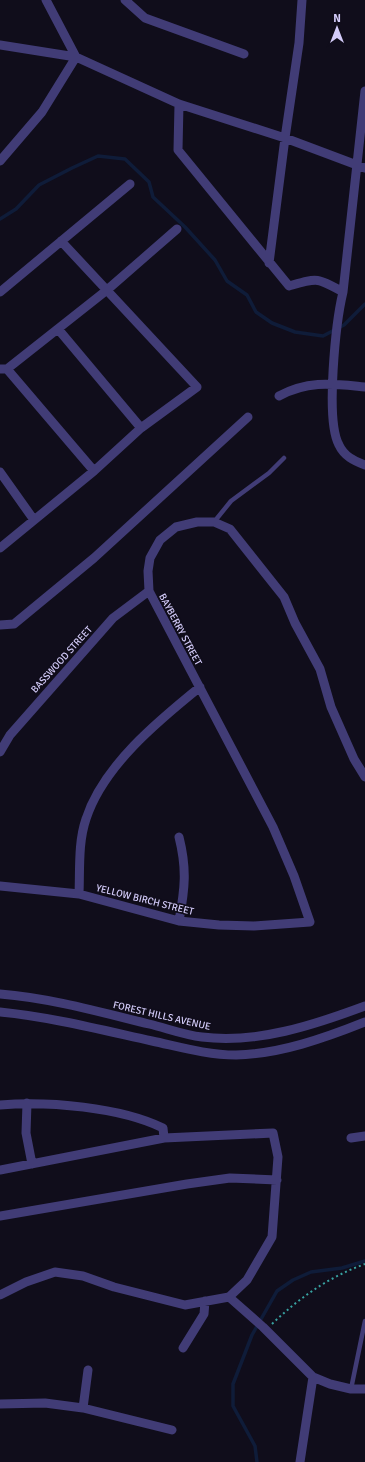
<svg xmlns="http://www.w3.org/2000/svg" width="365" height="1462" viewBox="0 0 365 1462" font-family="Signika,sans-serif">
	<rect width="100%" height="100%" fill="#100d1b"/>
	<g fill="none" stroke-linecap="round" stroke-linejoin="round">
		<!-- stream -->
		<path stroke="#0f1c39" stroke-width="3.5" d="M0,219L16,209L39,185L72,168L98,156L125,159L149,182L153,197L185,227L215,260L227,281L247,295L256,312L272,323L295,332L323,336L344,325L365,304
			M257,1462L255,1446L233,1406V1384L252,1335L277,1291L293,1280L311,1272L342,1268L365,1261"/>
		<!-- path -->
		<path stroke="#38a2a1" stroke-width="2" stroke-dasharray="2 3" stroke-linecap="butt" d="M272,1324C300,1297 329,1277 365,1264"/>
		<!-- lane -->
		<path stroke="#413c76" stroke-width="4.5" d="M214,522L231,501L269,473L284,458
			M351,1389L365,1321"/>
		<!-- street -->
		<path stroke="#413c76" stroke-width="9" d="M46,0L76,57
			M125,0L145,18L244,54
			M0,45L76,57L179,104L285,138L365,168
			M365,91L343,292C336,321 325,420 339,445C344,456 354,461 365,465
			M179,104L178,150L289,286C317,278 317,277 343,292
			M0,161L42,112L76,57
			M269,263L285,138L299,43L302,0
			M0,292L130,184
			M58,329L141,428
			M0,369H7L94,471
			M7,369L107,290L177,229
			M279,396C309,380 333,384 365,387
			M0,472L34,520
			M0,548L94,471L141,428L197,387L61,241
			M0,625L14,624L94,558L248,417
			M0,752L10,735L113,618L149,591
			M179,837C187,869 185,888 179,921
			M0,886L79,894L179,921L219,925L254,926L310,922L294,876L273,827L149,591L148,571L150,558L160,540L176,527L197,522H214L230,529L284,597L295,623L320,669L331,707L354,759L365,777
			M79,894C80,870 78,842 86,819C103,766 158,721 200,687
			M0,994C50,998 100,1012 149,1024C166,1028 184,1035 202,1037C257,1044 314,1025 365,1006
			M0,1012C51,1017 102,1030 152,1041C180,1047 207,1055 236,1055C280,1054 325,1038 365,1022
			M27,1103L26,1133L32,1164
			M0,1105C48,1101 120,1107 163,1128L164,1138
			M351,1138L365,1136
			M0,1170L164,1138L273,1133L278,1157L272,1237L247,1280L229,1297L185,1305L114,1287L83,1276L55,1272L26,1282L0,1295
			M0,1216L187,1184L230,1178L277,1180
			M229,1297L263,1327L313,1377L330,1384L351,1389H365
			M183,1348L204,1314L205,1301
			M0,1404L45,1403L83,1408L172,1430
			M83,1408L88,1370
			M300,1462L313,1377"/>
	</g>
	<g text-anchor="middle" stroke-width="3.5" stroke-linejoin="round" paint-order="stroke">
		<!-- street labels -->
		<g font-size="10" fill="#d4ccfa" stroke="#100d1b">
			<text transform="translate(181 629) rotate(62)" y="4">BAYBERRY STREET</text>
			<text transform="translate(61 659) rotate(-48)" y="4">BASSWOOD STREET</text>
			<text transform="translate(145 899) rotate(14)" y="4">YELLOW BIRCH STREET</text>
			<text transform="translate(162 1015) rotate(13)" y="4">FOREST HILLS AVENUE</text>
		</g>
	</g>
	<!-- north arrow -->
	<g transform="translate(337 28)" stroke="#100d1b" stroke-width="3" paint-order="stroke">
	<path d="M0-3L7 15L0 10L-7 15Z" fill="#d4ccfa"/>
	<text y="-6" font-size="11" font-weight="bold" text-anchor="middle" fill="#d4ccfa">N</text>
	</g>
</svg>
